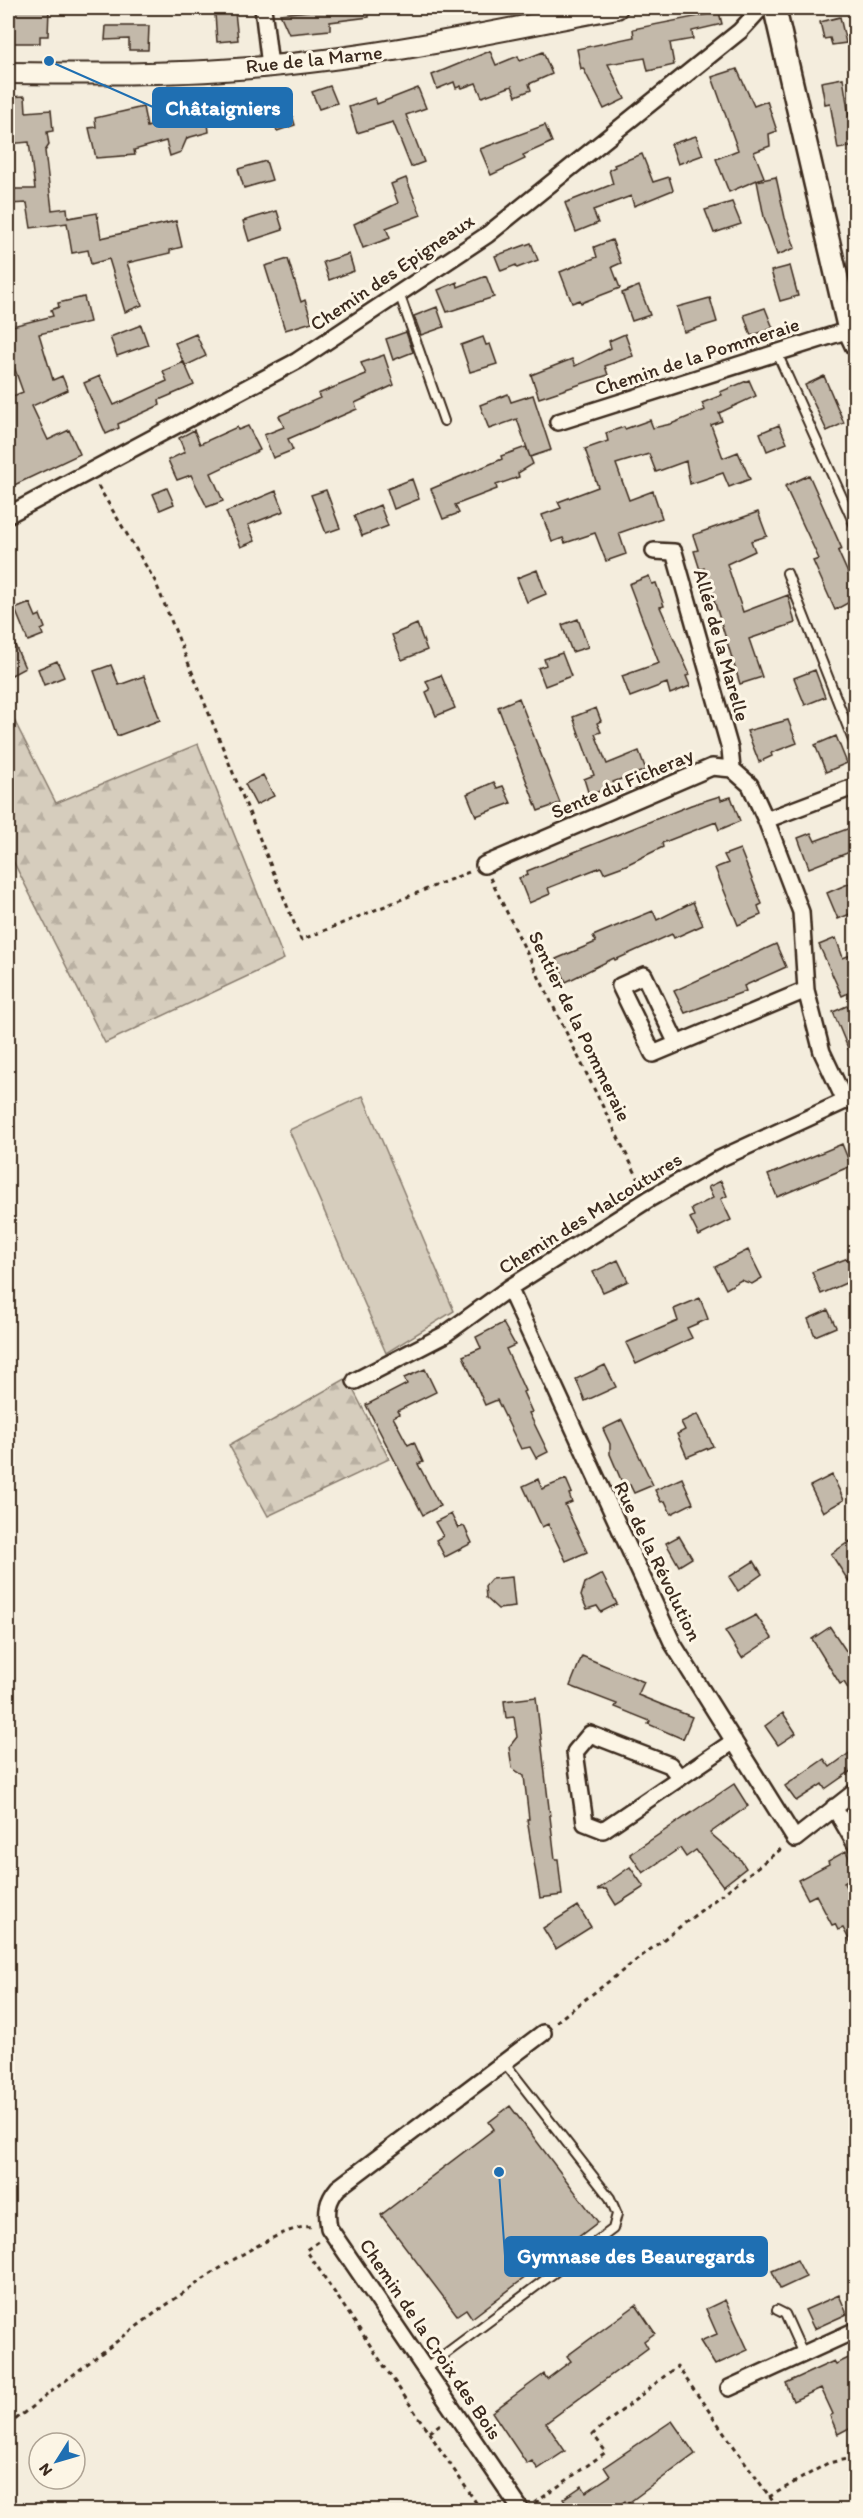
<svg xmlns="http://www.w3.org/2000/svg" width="863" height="2518" viewBox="0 0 863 2518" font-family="Itim,sans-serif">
	<defs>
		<pattern id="forest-firs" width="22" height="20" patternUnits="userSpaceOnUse" patternTransform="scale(1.5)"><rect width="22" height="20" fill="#d6cdbd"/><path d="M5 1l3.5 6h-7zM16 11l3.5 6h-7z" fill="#b9b0a2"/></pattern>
	</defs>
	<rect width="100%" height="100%" fill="#f4eddd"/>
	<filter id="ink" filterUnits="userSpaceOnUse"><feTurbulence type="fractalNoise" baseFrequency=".0167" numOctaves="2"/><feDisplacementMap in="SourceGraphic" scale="12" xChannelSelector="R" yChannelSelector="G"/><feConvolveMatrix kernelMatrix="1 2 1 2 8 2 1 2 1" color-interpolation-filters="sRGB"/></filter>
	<g filter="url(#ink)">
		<!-- grass -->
		<path fill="#d6cdbd" stroke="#887c6e" stroke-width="1.5" d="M363,1096L454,1311L386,1353L289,1130Z"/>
		<!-- forest -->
		<path fill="url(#forest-firs)" stroke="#887c6e" stroke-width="1.5" d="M8,708L56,803L198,744L284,959L105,1043L10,855L8,856Z
			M347,1378L389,1459L268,1516L229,1445Z"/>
		<!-- building -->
		<path fill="#c3b9aa" stroke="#3b2a1e" stroke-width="1.5" d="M8,8L49,9L48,36H40V43H8Z
			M308,8H369V17L330,22V30L289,34L280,14L308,11Z
			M235,12L238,40L217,42L215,14Z
			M719,12L722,24L692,31L693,39L670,43L674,65L648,71L645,58L608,64L625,99L604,109L583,68L581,69L577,49L634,37L633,29Z
			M840,17L846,43L832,45L830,38L824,39L820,22Z
			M106,26H149L148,50H129V39L105,40Z
			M490,51L496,65L518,56L520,61L543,52L552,74L529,84L531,90L516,96L512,86L482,97L476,83L462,88L461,86L456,88L454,82L437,89L432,75Z
			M737,69L754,106L767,101L777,131L769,134L770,146L754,152L764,177L729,192L716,159L738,150L712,77Z
			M843,78L849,116L854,115L855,146L838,149L830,103L825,104L821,82Z
			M330,86L337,103L319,109L312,92Z
			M418,88L426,108L406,115L424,162L411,167L393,122L357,133L349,107L375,98L377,104Z
			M286,94L295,125L277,131L267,100Z
			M25,96L26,112L51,110L53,131L47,132L49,145L45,151L52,210L67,208L68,218L97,213L101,238L176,221L182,247L170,250V253L127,263L142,305L125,312L109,259L91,264L88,250L72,253L67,223L31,228L27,203L8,204V189H35L29,142L8,144V97Z
			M229,99L233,117L208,123L209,132L187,138L181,152L170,156L166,141L134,150L135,155L96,158L89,128L96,127L95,118L143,107L147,127Z
			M545,125L552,142L523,155L525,159L491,175L480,149Z
			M696,136L703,155L678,164L671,144Z
			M642,154L653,182L669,177L673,190L634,206L631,196L593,210L598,223L576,232L565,203L613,184L609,170L615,167L614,165Z
			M266,161L272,180L244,188L238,169Z
			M776,177L785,218L795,248L777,255L764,217L757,181Z
			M406,178L421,215L386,228L390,238L363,248L354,224L398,203L391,184Z
			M732,202L741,224L714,233L705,210Z
			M277,211L283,230L249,241L243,221Z
			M612,240L621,263L612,267L620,288L581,303L580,300L572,303L560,272L597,257L594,247Z
			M531,243L538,260L517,268L516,265L501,271L495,256Z
			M349,254L354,271L329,280L323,262Z
			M288,259L301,302L305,300L312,322L285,330L265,266Z
			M790,266L798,296L780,301L771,271Z
			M486,276L494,297L447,312L438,290L457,282L458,287Z
			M639,286L650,315L632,321L622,293Z
			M84,297L90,322L39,334L53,380L62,376L68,390L32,406L48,440L69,430L80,454L8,488V398L23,392L8,350V327L53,316L51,310L59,307L58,303Z
			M710,298L717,322L684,332L677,307Z
			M437,307L444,327L421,335L414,316Z
			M765,308L773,328L751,336L744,315Z
			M141,325L148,345L117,356L110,337Z
			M406,332L413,352L393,360L386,339Z
			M196,334L206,356L185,366L175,343Z
			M625,334L633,356L605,366L608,375L539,398L531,375L572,359L575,366L611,348L609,341Z
			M483,337L486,345L490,344L497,364L470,372L461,345Z
			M384,355L394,385L355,403L357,409L288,439L293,450L273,458L264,435L284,427L279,416L320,398L318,394L366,374L361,363Z
			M184,362L194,385L159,400L160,405L118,424L119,428L106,434L84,383L100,376L114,405L167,381L163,371Z
			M824,376L844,423L827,431L805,385Z
			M749,380L756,396L719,413L722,421L711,425L723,458L738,452L750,479L729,487L723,473L690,484L686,461L656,472L649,454L616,464L629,500L653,491L662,518L619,533L626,554L606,561L595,533L565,543L563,538L552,542L542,515L561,508L558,502L598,487L585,449L608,441L606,433L624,427L625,429L650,420L653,428L671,424L705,410L702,403L722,395L720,392Z
			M508,394L511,402L533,395L551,450L530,457L517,419L489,429L480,405Z
			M779,425L787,443L767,451L760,433Z
			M248,426L260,450L211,473L223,501L207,507L191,475L177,480L168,460L185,452L179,438L194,430L200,444L237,427L238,430Z
			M526,447L533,464L518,473L519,477L496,485L497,489L455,505L459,513L443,519L431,489L502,459L501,456Z
			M809,475L842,549L838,551L855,589V599L835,610L813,561L819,559L785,486Z
			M412,479L419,499L394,509L387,489Z
			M167,488L174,504L160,510L153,494Z
			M326,490L340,528L326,533L311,495Z
			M276,491L284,511L248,525L255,541L241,547L226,512Z
			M380,505L388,526L362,536L354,516Z
			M758,512L767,536L751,541L755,551L727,564L743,612L788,595L795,623L749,639L762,677L740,684L704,568L700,570L694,551L698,550L693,535Z
			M537,570L546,594L527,602L517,578Z
			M649,576L652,584L656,583L664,606L660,607L690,675L686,676L690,686L670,694L667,683L630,697L622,676L659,663L629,584Z
			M30,603L36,617L40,615L45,628L41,630L43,635L28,641L15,609Z
			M578,619L588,647L572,652L562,625Z
			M417,624L427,650L402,660L392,635Z
			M8,629L25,668L8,677Z
			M562,653L571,676L545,686L538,668L546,665L544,659Z
			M57,661L64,677L44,685L38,669Z
			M111,665L119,685L144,676L160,720L117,736L94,671Z
			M815,670L825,697L805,705L794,678Z
			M441,675L455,708L436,716L426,692L430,690L426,681Z
			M519,698L560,803L538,811L498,707Z
			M596,708L601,721L597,723L601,732L595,734L607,764L639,751L646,770L613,782L614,786L589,795L584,779L594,775L573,717Z
			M788,720L797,743L771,753L772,756L759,762L747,731Z
			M836,736L847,763L826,772L815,745Z
			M263,775L274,796L256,805L245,784Z
			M494,782L497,788L503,786L511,803L476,816L467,794Z
			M720,796L721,800L731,797L740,821L719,830L716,822L662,843L663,847L626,865L604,873L601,867L548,888L550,894L529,903L519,878L528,875L527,871L691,805Z
			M855,826V850L809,868L798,838L811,833L815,841Z
			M740,849L762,904L758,906L761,915L738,925L715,868L728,863L724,855Z
			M855,881V912L838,919L827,893Z
			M693,902L703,925L674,938L672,934L615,960L614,958L566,982L556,959L596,942L593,936L614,927L653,911L657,920Z
			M836,938L843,958L855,953V990L842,996L819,945Z
			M776,944L786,967L744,986L746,991L685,1013L674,991Z
			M849,1005L855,1021V1065L833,1012Z
			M842,1144L851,1166L777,1197L768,1175Z
			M721,1181L727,1196L721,1199L731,1220L699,1236L690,1218L694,1216L691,1209L713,1198L708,1187Z
			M748,1250L762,1278L752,1284L741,1280L726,1289L715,1267Z
			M848,1258L855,1279L821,1294L812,1272Z
			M618,1260L628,1281L603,1292L593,1272Z
			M700,1298L708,1319L687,1328L692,1338L636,1364L626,1343L678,1321L674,1309Z
			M828,1310L836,1327L815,1336L808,1319Z
			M503,1323L515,1345L506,1349L525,1391L523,1392L532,1412L529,1413L548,1452L536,1458L530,1447L521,1449L497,1400L485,1405L463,1356L481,1348L476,1337Z
			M605,1365L616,1387L585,1401L576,1379Z
			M425,1369L436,1392L397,1411L399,1414L393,1417L408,1445L414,1442L423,1462L418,1464L440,1506L423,1515L366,1405L407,1384L404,1378Z
			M698,1414L713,1446L687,1457L677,1434L685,1430L681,1422Z
			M622,1420L653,1485L634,1493L630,1485L624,1487L610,1454V1444L603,1429Z
			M832,1475L844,1500L823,1512L810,1486Z
			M682,1478L693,1503L671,1514L665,1501L661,1502L655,1490Z
			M538,1479L542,1489L566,1479L572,1493L569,1494L572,1502L565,1505L587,1552L566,1561L548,1524L542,1527L523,1486Z
			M451,1514L458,1528L464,1526L472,1543L445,1557L436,1540L443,1536L435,1522Z
			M679,1536L692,1558L679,1566L666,1543Z
			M850,1541L855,1549V1591L831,1554Z
			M754,1561L762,1574L738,1591L729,1577Z
			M602,1574L617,1604L601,1612L597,1606L587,1609L581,1596L585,1583Z
			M512,1577L515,1607L498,1609L486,1598L485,1586L491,1579Z
			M756,1615L772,1638L742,1658L725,1631Z
			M830,1627L855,1664V1700L844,1682L840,1684L812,1639Z
			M582,1656L644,1682L638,1695L692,1717L683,1739L648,1724L650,1721L615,1707L617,1704L570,1686Z
			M536,1697L555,1859H558L562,1895L540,1898L527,1819H529L524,1776L512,1768L509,1747L517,1737L514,1717L506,1718L504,1701Z
			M783,1713L796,1733L778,1745L765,1726Z
			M855,1749V1768L825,1789L822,1784L796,1801L785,1786L824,1759L830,1767Z
			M734,1784L748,1806L710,1833L740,1859L746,1868L723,1886L696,1850L686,1857L680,1848L643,1873L630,1854Z
			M846,1851L855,1871V1876L844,1883L855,1906V1951L843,1928L838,1930L835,1924L832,1925L816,1895L808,1899L798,1880L829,1864L828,1861Z
			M630,1867L644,1887L616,1905L606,1889L597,1890Z
			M578,1906L591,1927L556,1949L543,1928Z
			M510,2106L598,2222L472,2318L466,2309L457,2315L381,2215L494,2129L489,2122Z
			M797,2260L806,2277L780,2289L772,2271Z
			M839,2295L847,2314L814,2329L805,2310Z
			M725,2300L748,2350L715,2365L700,2341L717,2334L706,2309Z
			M636,2305L655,2333L644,2341L648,2348L546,2423L565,2451L538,2469L532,2461L527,2464L492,2412L544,2374L547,2379L571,2361L567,2356Z
			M855,2355V2425L838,2434L830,2416L833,2414L821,2388L793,2401L786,2383L834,2361L836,2364Z
			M672,2421L695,2454L627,2504L625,2501L611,2511H571L563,2499L582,2486L586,2492L610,2476L604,2467Z"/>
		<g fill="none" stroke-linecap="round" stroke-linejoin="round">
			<defs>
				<path id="service" d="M399,293L444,421
					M777,353L856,528
					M787,573L856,748
					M777,2310L785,2314L803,2354
					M425,2369L613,2229L617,2214L610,2198L504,2062"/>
				<path id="minor" d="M263,8L270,66
					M558,422L849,330
					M8,515L297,361L487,235L740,31L761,8
					M654,551L674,552L730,749L732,769
					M766,820L801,912L806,990L822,1052L845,1101
					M484,865L712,767L732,769L750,785L766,820L856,786
					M677,1044L644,975L620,986L653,1054L806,990
					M509,1288L673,1644L795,1839L856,1791
					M355,1381L444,1335L509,1288L649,1199L717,1160L856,1096
					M680,1778L670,1765L590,1734L575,1752L585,1823L603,1830L734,1741
					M834,1807L856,1845
					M729,2388L856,2330
					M521,2510L329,2228C326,2211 327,2201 338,2188L543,2033"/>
				<path id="tertiary" d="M8,73C94,74 185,75 272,66C388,55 503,30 617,8"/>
				<path id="secondary" d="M775,10L849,330L856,345"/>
			</defs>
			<!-- service casing -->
			<use href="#service" stroke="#3b2a1e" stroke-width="12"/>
			<!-- minor casing -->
			<use href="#minor" stroke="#3b2a1e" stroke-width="20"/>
			<!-- tertiary casing -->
			<use href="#tertiary" stroke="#3b2a1e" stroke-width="24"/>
			<!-- secondary casing -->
			<use href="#secondary" stroke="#3b2a1e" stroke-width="26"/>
			<!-- path -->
			<path stroke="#3b2a1e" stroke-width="3" stroke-dasharray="4.5 4.5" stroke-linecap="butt" d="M98,486L155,581L301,940L469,872
				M490,878L641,1184
				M556,2022L781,1849
				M318,2242L306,2250L481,2510
				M8,2425C57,2389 263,2219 312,2227
				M429,2432L442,2423
				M769,2497L828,2463L856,2457
				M535,2503L606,2452L593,2434L677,2366L779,2510"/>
			<!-- service -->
			<use href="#service" stroke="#fcf5e5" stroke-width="8"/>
			<!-- minor -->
			<use href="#minor" stroke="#fcf5e5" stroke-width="15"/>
			<!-- tertiary -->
			<use href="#tertiary" stroke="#fcf5e5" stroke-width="20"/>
			<!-- secondary -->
			<use href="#secondary" stroke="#fcf5e5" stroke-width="21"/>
		</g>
	</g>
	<g text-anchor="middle" stroke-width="6" stroke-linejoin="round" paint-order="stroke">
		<!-- street labels -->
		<g font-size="20" fill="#3b2a1e" stroke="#fcf5e5">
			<text transform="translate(314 59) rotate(-6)" y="7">Rue de la Marne</text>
			<text transform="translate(392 272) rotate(-34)" y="7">Chemin des Epigneaux</text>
			<text transform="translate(697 356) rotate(-18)" y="7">Chemin de la Pommeraie</text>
			<text transform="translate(722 645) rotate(74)" y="7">Allée de la Marelle</text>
			<text transform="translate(622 783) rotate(-23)" y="7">Sente du Ficheray</text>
			<text transform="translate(580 1026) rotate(64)" y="7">Sentier de la Pommeraie</text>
			<text transform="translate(590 1213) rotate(-32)" y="7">Chemin des Malcoutures</text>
			<text transform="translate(658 1561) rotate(64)" y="7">Rue de la Révolution</text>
			<text transform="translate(431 2339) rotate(56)" y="7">Chemin de la Croix des Bois</text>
		</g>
	</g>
	<!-- callouts -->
	<path fill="none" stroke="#1f6fb2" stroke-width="2" d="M49 61L153 107M499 2172L505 2256"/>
	<g fill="#1f6fb2" stroke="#fcf5e5" stroke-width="2">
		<circle cx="49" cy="61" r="6"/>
		<circle cx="499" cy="2172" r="6"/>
	</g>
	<g fill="#1f6fb2" stroke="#1f6fb2" stroke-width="2">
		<rect x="153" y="88" width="139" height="39" rx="6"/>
		<rect x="505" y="2237" width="262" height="39" rx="6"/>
	</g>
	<g font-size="21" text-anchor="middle" font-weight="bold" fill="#fff">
		<text x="223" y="115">Châtaigniers</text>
		<text x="636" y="2263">Gymnase des Beauregards</text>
	</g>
	<!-- margin -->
	<rect width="863" height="2518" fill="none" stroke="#fcf5e5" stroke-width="30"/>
	<rect x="15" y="15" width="833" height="2488" fill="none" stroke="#3b2a1e" stroke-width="2" filter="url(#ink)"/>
	<!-- north arrow -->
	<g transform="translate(57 2461) rotate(233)"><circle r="28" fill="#fcf5e5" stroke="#afa495" stroke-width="1.5"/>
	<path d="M0-4.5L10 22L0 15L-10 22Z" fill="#1f6fb2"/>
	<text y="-9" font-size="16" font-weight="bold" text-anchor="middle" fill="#3b2a1e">N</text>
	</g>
</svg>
